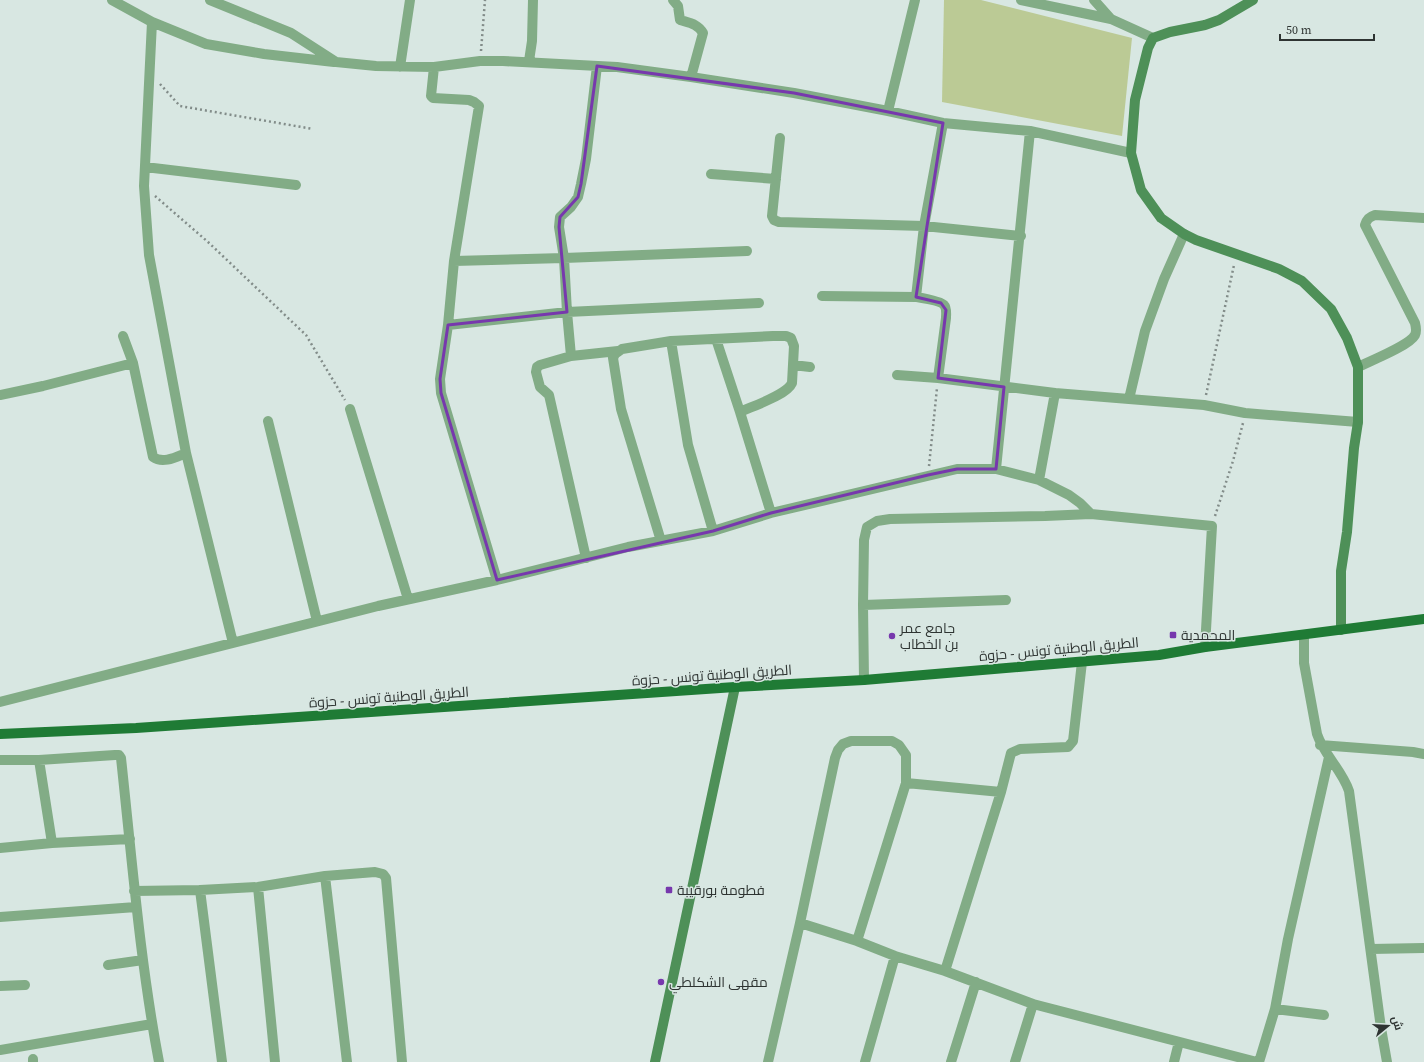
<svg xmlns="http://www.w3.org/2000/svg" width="1424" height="1062" viewBox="0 0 1424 1062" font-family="'Source Serif 4',Cairo,serif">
	<rect width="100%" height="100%" fill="#d8e7e2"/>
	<!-- green -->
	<path fill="#bbca95" d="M944,0H981L1132,38L1122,136L942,102Z"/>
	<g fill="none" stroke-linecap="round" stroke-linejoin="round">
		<!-- path -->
		<path stroke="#828c89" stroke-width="2.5" stroke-dasharray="2 3" stroke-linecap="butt" d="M481,51L485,0
			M160,84L180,106L313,129
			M155,196L208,242L306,335L345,400
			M1206,395L1234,265
			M929,466L937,388
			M1215,516L1233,461L1243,423"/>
		<!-- street -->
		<path stroke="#82ac86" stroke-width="10" d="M112,0L152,22L206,44L264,54L334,62
			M210,0L291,33L336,62L376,66L434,67L480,61H503L617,67L691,77L794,93L888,111L943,123L1030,131L1131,153
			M673,0L678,6L680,20C690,23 698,24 703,33L691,77
			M1021,0L1111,19
			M1094,0L1111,19L1153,38
			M152,22L144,186L149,255L186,453
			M529,61L532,41L533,0
			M597,66L586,159L581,184L578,197L571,207L560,217L559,227L564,258L747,251
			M400,67L410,0
			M434,67L431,96L433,98L469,100L474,102L479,106L454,261L448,325L440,379L441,393L497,580
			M888,111L915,0
			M780,138L772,216L774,220L779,222L924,226L1021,236
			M145,167L296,185
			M711,174L776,179
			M454,261L564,258L567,312L571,356L540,365L537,367L536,372L540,387L549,395L586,558
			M822,296L916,297
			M448,325L567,312L759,303
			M123,336L133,363L153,457C163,464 176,457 186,453L233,643
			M716,339L740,412
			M671,341L688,445L713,531
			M571,356L618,351
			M793,365L810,367
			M1358,367C1370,361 1409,346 1415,335C1417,331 1416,327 1415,323L1365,225C1367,219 1369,217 1375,215L1424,218
			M897,375L938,378L1055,393L1129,399L1145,331L1164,279L1184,234
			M938,378L946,318C946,314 947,308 944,305C941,301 922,298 916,297L924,226L943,123
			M0,395L43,386L133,363
			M1129,399L1204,405L1245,413L1358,422
			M350,409L408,599
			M268,421L317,621
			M996,469L1030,131
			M1039,480L1055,393
			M661,541L621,409L613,358L615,354L622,349L671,341L773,336H786L791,338L794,346L792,383C787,395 753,406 740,412L771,513
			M863,605L1006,600
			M1304,635V663L1317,734C1324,755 1342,770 1349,791L1381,1028L1387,1062
			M864,680L863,605L864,540L867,527L877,521L890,519L1045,516L1091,514
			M0,702L378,606L497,580L628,547L713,531L771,513L957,469H996L1039,480L1069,495L1080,503L1091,514L1212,526L1205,647
			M1320,745L1413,752L1424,754
			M0,760H39L115,755H119L121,758C132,860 140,962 159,1062
			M39,760L52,843
			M0,848L52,843L130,839
			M325,876L347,1062
			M258,887L275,1062
			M200,890L222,1062
			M134,891L200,890L258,887L325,876L375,872L383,874L386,878L402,1062
			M0,917L136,907
			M857,941L906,783
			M1371,949L1424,948
			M108,965L143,960
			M945,971L1001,792
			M0,986L25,985
			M1033,1004L945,971L895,956L857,941L800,923L835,758L838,750L843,744L851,741H892L899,745L906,755V783L1001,792L1011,753L1020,749L1068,747L1073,741L1082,662
			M1275,1009L1324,1015
			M0,1050L152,1024
			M33,1059V1062
			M768,1062L800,923
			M865,1062L895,956
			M951,1062L976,982
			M1015,1062L1033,1004L1257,1062
			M1174,1062L1179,1042
			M1259,1062L1275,1009L1288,939L1329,757"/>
		<!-- secondary -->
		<path stroke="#4e9058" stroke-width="10" d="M1253,0L1219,20L1205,25L1170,32L1153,38L1148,48L1135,100L1131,153L1141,190L1161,218L1184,234L1196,240L1279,269L1302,281L1331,309L1347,338L1358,367V422L1354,448L1347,532L1341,571V630
			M655,1062L735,687"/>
		<!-- primary -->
		<path stroke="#1f7b35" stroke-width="10" d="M0,734L136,728L735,687L864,680L1159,655L1205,647L1424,619"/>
	</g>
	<!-- marked area -->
	<path fill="none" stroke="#7738ad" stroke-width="3" stroke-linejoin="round" d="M597,66L794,93L943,123L916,297L941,303L946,310L938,378L1004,387L996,469H957L928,475L771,513L713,531L497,580L441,393L440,379L448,325L567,312L559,227L560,217L578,197L581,184Z"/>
	<!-- markers -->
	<g fill="#7738ad" stroke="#d8e7e2" stroke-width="1.5">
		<rect x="1169" y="631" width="8" height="8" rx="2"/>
		<circle cx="892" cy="636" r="4"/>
		<rect x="665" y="886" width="8" height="8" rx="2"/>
		<circle cx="661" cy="982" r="4"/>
	</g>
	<g text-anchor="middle" stroke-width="3" stroke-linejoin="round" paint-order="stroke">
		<!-- poi labels -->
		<g font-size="14" fill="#2e3432" stroke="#d8e7e2" text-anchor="start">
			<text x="900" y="633">جامع عمر<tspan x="900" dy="16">بن الخطاب</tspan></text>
			<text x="1181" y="640">المحمدية</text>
			<text x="677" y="895">فطومة بورقيبة</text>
			<text x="669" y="987">مقهى الشكلطي</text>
		</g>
		<!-- street labels -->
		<g font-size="14" fill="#2e3432" stroke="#d8e7e2">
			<text transform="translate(1059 649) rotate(-5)" y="5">الطريق الوطنية تونس - حزوة</text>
			<text transform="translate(712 675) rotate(-4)" y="5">الطريق الوطنية تونس - حزوة</text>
			<text transform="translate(389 697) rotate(-4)" y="5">الطريق الوطنية تونس - حزوة</text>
		</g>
	</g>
	<!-- north arrow -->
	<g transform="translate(1388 1026) rotate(72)" stroke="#d8e7e2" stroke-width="3" paint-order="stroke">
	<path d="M0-3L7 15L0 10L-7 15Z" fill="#2e3432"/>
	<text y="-6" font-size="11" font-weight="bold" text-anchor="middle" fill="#2e3432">ش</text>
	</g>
	<!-- scale -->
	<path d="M1280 34v6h94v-6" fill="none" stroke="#2e3432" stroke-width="2"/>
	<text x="1286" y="34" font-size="12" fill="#2e3432" stroke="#d8e7e2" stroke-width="3" paint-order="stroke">50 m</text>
</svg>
